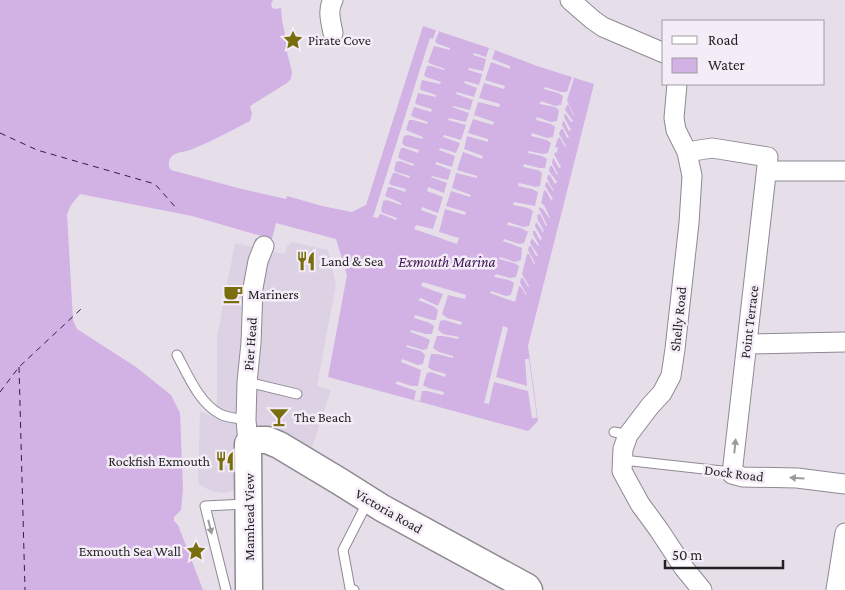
<svg xmlns="http://www.w3.org/2000/svg" width="845" height="590" viewBox="0 0 845 590" font-family="'Crimson Pro',serif">
	<rect width="100%" height="100%" fill="#e6dfea"/>
	<!-- built -->
	<path fill="#ddd2e3" d="M293,242L328,250L336,285L317,386L331,390L310,454L259,428L238,488L230,492L221,493L209,490L200,485L198,482L200,411L217,419V336L235,243L285,254L287,246Z"/>
	<!-- water -->
	<path fill="#d2b1e4" d="M0,0H273L271,4L272,8L275,9L281,8L282,20L285,35L287,52L292,72L291,79L287,83L250,106L252,114L250,121C230,131 211,142 190,150C185,152 176,152 172,156C168,160 168,166 171,170L238,188L286,199L287,196L322,206L352,212L366,205L423,26L495,50L537,66L594,84L528,346L538,421L528,431L328,377L347,275L336,239L276,223L272,239L192,216L80,194L71,205L67,214L73,320L77,329L136,367L171,395L180,413L183,489L181,510L174,517V521L178,525L203,590H0Z"/>
	<!-- pier -->
	<path fill="#e6dfea" d="M436,30L439,32L435,41L438,44L450,48V50L434,46L428,62L431,64L445,69L444,70L431,66H427L424,75L426,77L441,82L440,84L422,80L420,88L421,90L436,95V97L418,93L415,103L418,105L432,109L431,112L414,107L411,115L413,117L428,122L427,124L413,120H409L406,130L423,137L422,139L408,135L404,136L402,143L405,146L419,150L418,153L404,148H401L398,157L400,159L414,164L413,166L400,161L396,162L394,170L396,172L410,176L409,178L396,173H393L389,183L391,185L406,189L405,192L391,187H388L385,196L401,203V205L387,200L383,201L381,211L383,213L397,218L396,220L381,214L379,215L378,218L373,217L430,38L433,39Z
		M489,48L495,50L492,59L510,66V69L491,62L485,80L505,86L504,89L484,83L479,98L500,104L499,107L478,102L474,115L494,122L493,125L473,119L468,133L488,139V142L467,136L464,149L483,156L482,159L463,152L457,170L477,176V178L456,173L452,188L471,195L470,197L451,191L446,206L466,212L465,215L445,209L439,232L459,238L457,244L414,229L416,225L433,229L437,216L421,210L422,207L438,213L443,197L427,191L428,187L444,193L447,183L431,177L432,176L448,180L451,170L435,164L436,162L452,167L455,156L439,150L440,148L456,153L460,143L443,137L444,135L461,140L466,125L448,120L449,118L466,122L469,113L452,107L453,106L470,110L473,100L456,94L457,92L474,97L477,88L464,83L465,81L479,85L482,74L468,70L469,68L483,71L486,59L473,55L474,53L486,57Z
		M572,77L574,78L567,100L574,115H573L569,105H567L565,110L573,121L571,122L565,113L564,117L571,130L569,131L564,121H563L562,125L569,137L567,138L563,129H561L559,134L566,146L565,147L560,138H558L555,147L558,148L557,153L555,152L554,154L561,167L559,168L554,159L553,158L552,163L558,174L557,175L552,166H550L549,171L557,182L555,184L550,175H548L547,179L554,191H553L548,183L546,182L545,186L553,199L551,200L546,191L544,190L541,203L544,205L550,218H549L543,209L539,207V209L547,225L546,226L540,214H538L537,218L544,231L543,232L537,223L536,222L535,226L542,239L540,240L535,231H533V234L539,245L538,246L532,238L530,243L538,255L536,256L531,246H529L528,250L535,263L534,264L529,254H527L522,274L529,286L528,287L523,278H521L520,283L527,295H526L521,287L519,286L515,302L490,293L491,291L506,296L511,295L514,283L509,280L494,277L496,274L510,278L516,277L519,266L514,263L499,259L500,257L515,262L521,260L522,248L503,241L504,239L519,244L524,243L528,232L521,228L507,225L508,222L523,227L529,226L533,211L528,208L513,205L514,202L535,206L538,192L532,189L518,186L519,183L536,187L540,186L542,173L538,170L523,167L524,164L539,168H545L547,159L542,156L528,153V151L543,154L548,153L551,143L547,140L531,136L532,133L547,138L553,137L555,127L551,124L536,120L537,117L551,122L557,121L559,110L555,107L540,104L541,101L555,106L561,105L563,96L558,93L544,89L545,87L561,92H567Z
		M423,282L466,295L465,299L448,295L442,314L447,318L462,322L461,325L444,320L440,321L438,330L443,334L459,337L458,339L443,336H437L433,348L439,352L453,356V358L437,354H431L428,367L432,370L446,374L445,377L431,372L427,373L423,385L428,388L444,392L443,395L427,391H422L420,401L414,400L416,391L396,384L397,381L411,386H418L421,370L401,362L402,359L418,365L423,364L425,355L421,351L406,347L407,345L423,350L427,349L430,340L424,337L410,332L411,330L426,334H432L434,326L430,323L414,318L415,315L432,320H436L438,310L433,306L418,300L421,298L438,306L443,294L421,286Z
		M503,326L508,328L496,377L527,386L525,359H529L537,418H532L528,391L494,382L489,404L484,403Z"/>
	<g fill="none" stroke-linecap="round" stroke-linejoin="round">
		<!-- ferry -->
		<path stroke="#3d1450" stroke-width="1" stroke-dasharray="6 5" stroke-linecap="butt" d="M0,133L37,150L155,184L177,209
			M19,367L25,590
			M0,392L19,367L81,309"/>
		<defs>
			<path id="lane" d="M177,355C188,375 199,403 220,414C227,418 238,418 246,420
				M247,382L297,394
				M614,432L628,435
				M623,460L722,471L732,474
				M226,590L205,506L246,504
				M354,590L350,588L343,550L368,501"/>
			<path id="street" d="M570,0L593,20L603,27L664,53
				M333,33C331,22 327,10 333,0
				M677,84L674,118L676,130L687,152L692,176L689,223L675,349L671,376L662,393L650,406L628,435L623,449L622,471L640,504L659,530L684,568L702,590
				M687,152L712,148L768,157L732,474L743,477L797,478L845,484
				M767,171H845
				M747,344L845,342
				M248,444L246,420L247,382L251,343L253,288L258,261L264,246
				M836,590L845,533"/>
			<path id="secondary" d="M249,590L248,444L258,440H267L279,445L339,481L382,508L527,587L529,590"/>
		</defs>
		<!-- lane casing -->
		<use href="#lane" stroke="#8f8993" stroke-width="11"/>
		<!-- street casing -->
		<use href="#street" stroke="#8f8993" stroke-width="21"/>
		<!-- secondary casing -->
		<use href="#secondary" stroke="#8f8993" stroke-width="29"/>
		<!-- lane -->
		<use href="#lane" stroke="#fff" stroke-width="9"/>
		<!-- street -->
		<use href="#street" stroke="#fff" stroke-width="19"/>
		<!-- secondary -->
		<use href="#secondary" stroke="#fff" stroke-width="26"/>
	</g>
	<!-- one-way arrows -->
	<defs><path id="oneway-solid" d="M-6-.8H1V-3.2L6.5 0L1 3.2V.8H-6Z" transform="scale(1.25)"/></defs>
	<g fill="#9b9a9c">
		<use href="#oneway-solid" transform="translate(735 446) rotate(-84)"/>
		<use href="#oneway-solid" transform="translate(797 478) rotate(-176)"/>
		<use href="#oneway-solid" transform="translate(210 527) rotate(76)"/>
	</g>
	<!-- icons -->
	<defs>
		<symbol id="sight-bare" viewBox="-9 -9 18 18"><path d="M0-6L1.8-2.2L6-1.7L2.9 1.2L3.7 5.4L0 3.3L-3.7 5.4L-2.9 1.2L-6-1.7L-1.8-2.2Z" fill="#786e0d" stroke="#f4edf8" stroke-width="2.5" paint-order="stroke"/></symbol>
		<symbol id="restaurant-bare" viewBox="-9 -9 18 18"><path d="M-5-6h1v4h1v-4h1v4h1v-4h1v5L-1.5 .5V6h-2V.5L-5-1ZM5-6V6H3V1.5H1.5Q1.5-4 5-6Z" fill="#786e0d" stroke="#f4edf8" stroke-width="2.5" paint-order="stroke"/></symbol>
		<symbol id="cafe-bare" viewBox="-9 -9 18 18"><path d="M-5.5-4.5H6V0H3Q3 3.5 0 3.5H-2.5Q-5.5 3.5-5.5 0ZM3-3.2v2h1.7v-2ZM-6 4.5H4V6H-6Z" fill="#786e0d" stroke="#f4edf8" stroke-width="2.5" paint-order="stroke"/></symbol>
		<symbol id="bar-bare" viewBox="-9 -9 18 18"><path d="M-6-5H6L.8 .8V4.5H3.5V6h-7V4.5H-.8V.8Z" fill="#786e0d" stroke="#f4edf8" stroke-width="2.5" paint-order="stroke"/></symbol>
	</defs>
	<g fill-rule="evenodd">
		<use href="#sight-bare" x="279" y="26" width="28" height="28"/>
		<use href="#restaurant-bare" x="292" y="247" width="28" height="28"/>
		<use href="#cafe-bare" x="219" y="280" width="28" height="28"/>
		<use href="#bar-bare" x="265" y="403" width="28" height="28"/>
		<use href="#restaurant-bare" x="211" y="447" width="28" height="28"/>
		<use href="#sight-bare" x="182" y="537" width="28" height="28"/>
	</g>
	<g text-anchor="middle" stroke-width="5" stroke-linejoin="round" paint-order="stroke">
		<!-- poi labels -->
		<g font-size="14" fill="#211f22" stroke="#f4edf8" text-anchor="start">
			<text x="308" y="45">Pirate Cove</text>
			<text x="321" y="266">Land &amp; Sea</text>
			<text x="248" y="299">Mariners</text>
			<text x="294" y="422">The Beach</text>
			<text x="210" y="466" text-anchor="end">Rockfish Exmouth</text>
			<text x="181" y="556" text-anchor="end">Exmouth Sea Wall</text>
		</g>
		<!-- street labels -->
		<g font-size="14" fill="#211f22" stroke="#f4edf8">
			<text transform="translate(678 319) rotate(-84)" y="5">Shelly Road</text>
			<text transform="translate(749 322) rotate(-83)" y="5">Point Terrace</text>
			<text transform="translate(250 344) rotate(-86)" y="5">Pier Head</text>
			<text transform="translate(734 473) rotate(7)" y="5">Dock Road</text>
			<text transform="translate(389 511) rotate(30)" y="5">Victoria Road</text>
			<text transform="translate(249 517) rotate(-90)" y="5">Mamhead View</text>
		</g>
		<!-- water labels -->
		<g font-size="15" font-style="italic" fill="#3d1450" stroke="#f4edf8">
			<text x="447" y="267">Exmouth Marina</text>
		</g>
	</g>
	<!-- legend -->
	<rect x="662" y="20" width="162" height="65" fill="#f4edf8" stroke="#a09ba2"/>
	<rect x="672" y="36" width="25" height="8" fill="#ffffff" stroke="#a09ba2"/>
	<text x="708" y="45" font-size="15" fill="#211f22">Road</text>
	<rect x="672" y="58" width="25" height="15" fill="#d2b1e4" stroke="#a09ba2"/>
	<text x="708" y="70" font-size="15" fill="#211f22">Water</text>
	<!-- scale -->
	<path d="M665 560v8h118v-8" fill="none" stroke="#211f22" stroke-width="2.5"/>
	<text x="672" y="560" font-size="15" fill="#211f22" stroke="#f4edf8" stroke-width="4" paint-order="stroke">50 m</text>
</svg>
